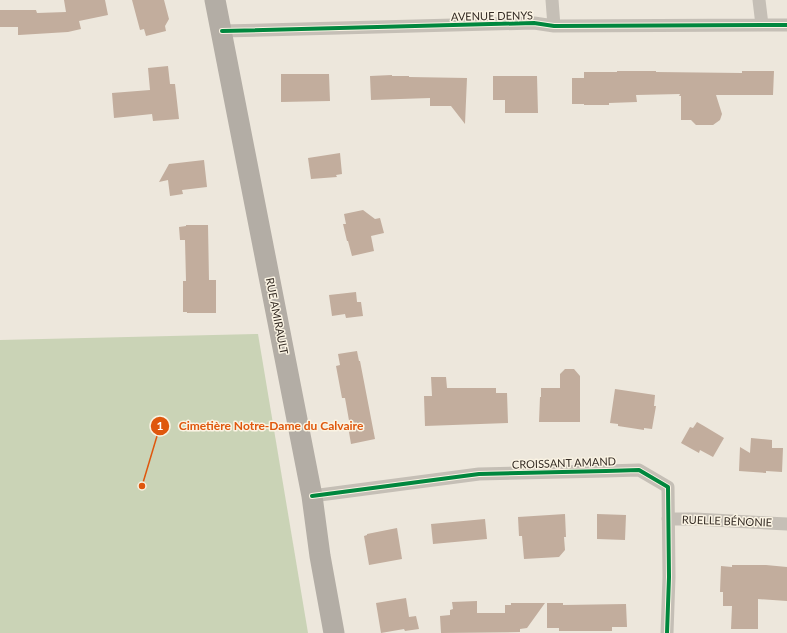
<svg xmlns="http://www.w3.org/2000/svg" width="787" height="633" viewBox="0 0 787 633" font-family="Lato,sans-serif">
	<rect width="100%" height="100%" fill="#ede7dc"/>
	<!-- green -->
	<path fill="#cad3b6" d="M258,334L308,633H0V340Z"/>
	<!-- building -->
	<path fill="#c2ad9d" d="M64,0H105L108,15L79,21L81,29L68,32L19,35H18V27H0V10H36L37,13L66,12Z
		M132,0H164L169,19L165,26L166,31L146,36L144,29L140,30Z
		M168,66L170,84H175L179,119L153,121L152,114L114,118L112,93L150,90L148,68Z
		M617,71H656V72L742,73V71H774L773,95H716L722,114L720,120L713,125H696L691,120H681V96H679L680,94L636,95L637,102L609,103V105H584V104H572V78H584V72H617Z
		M281,74H329L330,101L281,102Z
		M392,75V76H409V77L467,78L465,124L451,106H430V98L371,100L370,76Z
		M493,76H537L538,113H505V100H493Z
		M340,153L342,174L336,175L337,177L311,179L308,158Z
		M204,160L207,187L182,190L183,194L170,196L168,180L159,182L169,164Z
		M363,210L375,219L380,218L384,233L371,236L374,251L352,256L348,241H347L343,224H346L344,214Z
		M186,225H208L209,280H216V313H187V312H183V281H186L185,240H180L179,227L186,226Z
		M356,292L357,302H361L363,316L346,318L345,314L332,316L329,295Z
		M357,351L359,361H360L375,439L351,444L348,426H350L345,398H342L336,366L340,365L338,354Z
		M565,369H574L580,376V422H539L540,397H541V388H560V374Z
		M431,377H446L447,388H496V393H507L508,423L425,426L424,396H432Z
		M615,389L655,395L654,406H656L652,429L644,428V430L618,426V424L610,423Z
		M697,422L704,426L724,438L713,457L700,450L699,453L681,443L690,427L693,428Z
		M751,438L772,440V448H783L782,472L766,471V473L739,471L740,447L750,453Z
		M565,514L566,537H564L565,550L559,557L524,559L522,536H519L518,517Z
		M597,514L626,515L625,540L597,539Z
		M485,519L487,539L433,544L431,524Z
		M397,528L402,559L369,565L364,536L367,535V534Z
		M732,565H766L787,567V601L758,599V629H731L732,606H723V592H720L721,566L732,567Z
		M406,598L409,617L416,616L419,629L405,631L404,629L381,633L376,603Z
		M477,601V613H505V605H511V603H545L527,628L520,629V632L441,633L440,616L450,615V610L453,609L452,602Z
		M547,603H563V605L626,604L627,627H612V631H559V628H547Z"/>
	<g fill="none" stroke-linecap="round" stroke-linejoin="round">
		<!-- minor -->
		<path stroke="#c5bfb6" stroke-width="13" d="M552,0L554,26
			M759,0L762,25
			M222,31L534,23L554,26L787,25
			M312,496L479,474L606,471L639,470L668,487L669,577L667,633
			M668,519H695L787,524"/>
		<!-- primary -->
		<path stroke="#b3ada5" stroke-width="21" d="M215,0L312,496L320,556L334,633"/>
		<defs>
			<path id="cycleway" d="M222,31L534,23L554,26L787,25
				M312,496L479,474L606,471L639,470L668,487L669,577L667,633"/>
		</defs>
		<!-- cycleway casing -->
		<use href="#cycleway" stroke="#faf3e3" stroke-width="6"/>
		<!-- cycleway -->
		<use href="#cycleway" stroke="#00873e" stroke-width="4"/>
	</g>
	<g text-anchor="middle" stroke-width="3" stroke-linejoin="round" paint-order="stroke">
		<!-- street labels -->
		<g font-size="11" fill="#352c25" stroke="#faf3e3">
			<text transform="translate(492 16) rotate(-1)" y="4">AVENUE DENYS</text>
			<text transform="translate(277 316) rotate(79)" y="4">RUE AMIRAULT</text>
			<text transform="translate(564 463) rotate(-2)" y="4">CROISSANT AMAND</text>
			<text transform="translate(727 521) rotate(2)" y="4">RUELLE BÉNONIE</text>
		</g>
	</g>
	<!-- callouts -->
	<path fill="none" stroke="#df570d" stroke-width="1.5" d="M142 486L160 426"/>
	<g fill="#df570d" stroke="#faf3e3" stroke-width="1.5">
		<circle cx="142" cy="486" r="4"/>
		<circle cx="160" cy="426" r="10"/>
	</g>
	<g font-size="12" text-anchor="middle" font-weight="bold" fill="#fff">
		<text x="160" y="430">1</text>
	</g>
	<g font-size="12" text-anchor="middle" font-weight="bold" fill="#df570d" stroke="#faf3e3" stroke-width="3" stroke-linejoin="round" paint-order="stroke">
		<text x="271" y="430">Cimetière Notre-Dame du Calvaire</text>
	</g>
</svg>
